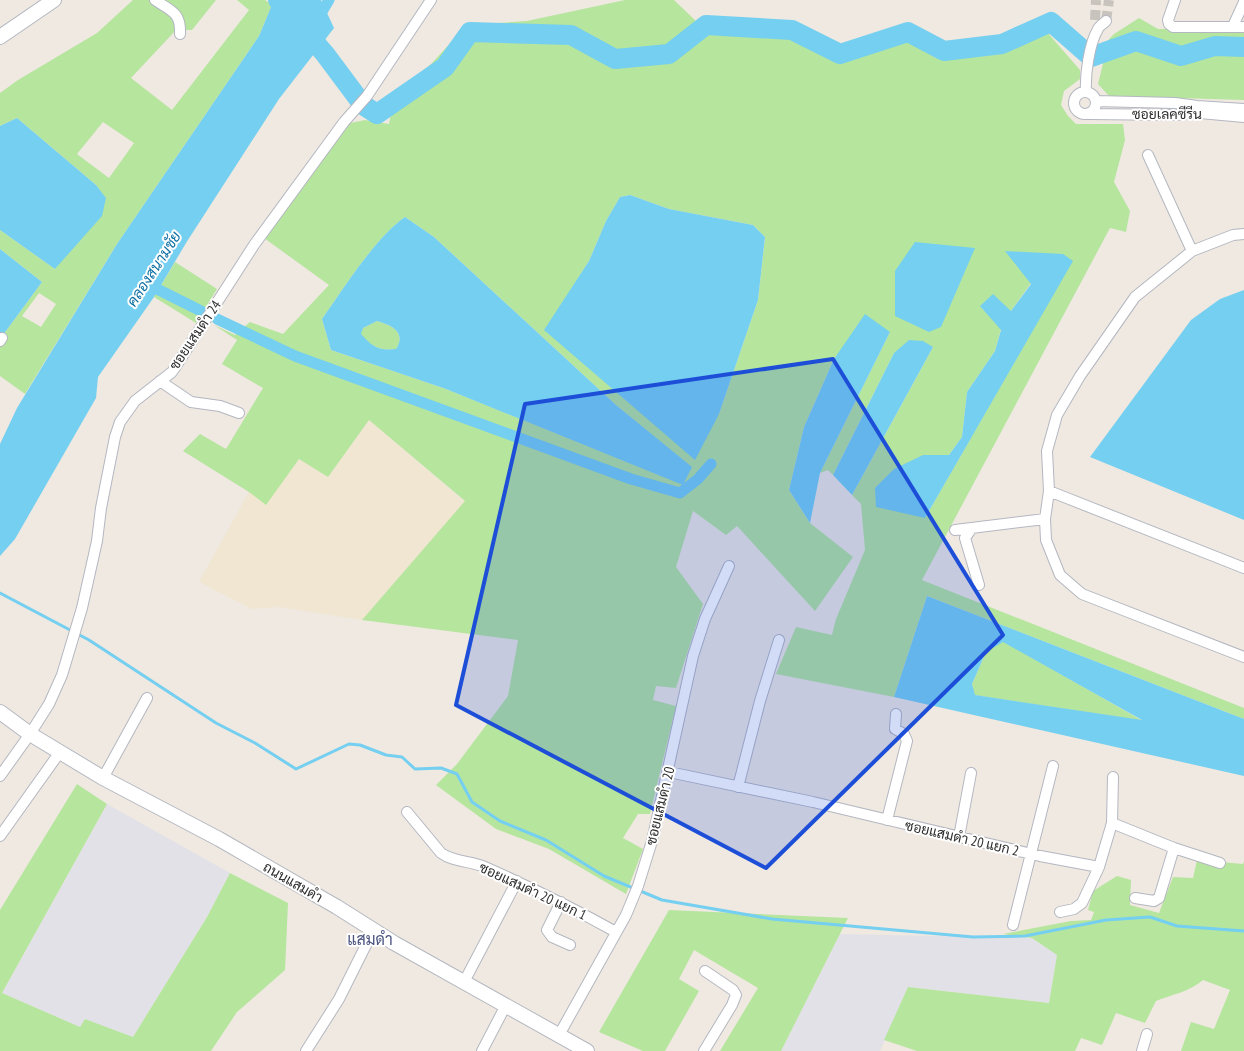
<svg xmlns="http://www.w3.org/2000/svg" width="1244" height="1051" viewBox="0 0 1244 1051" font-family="'PT Sans Narrow',Sarabun,sans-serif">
	<rect width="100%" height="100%" fill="#efe9e1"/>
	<!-- industrial -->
	<path fill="#e3e1e8" d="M107,804L230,873L207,917L133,1037L85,1019L80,1027L2,993Z
		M840,934L1032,938L1057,955L1049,1003L908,987L880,1051H781Z"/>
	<!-- education -->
	<path fill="#f0e6d1" d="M369,420L465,502L362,620L279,607L252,609L199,582L249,492L266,504L299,458L328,477Z"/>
	<!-- green -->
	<path fill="#b6e59e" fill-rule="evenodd" d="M133,0H216L192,30H176L131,78L172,110L249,10L237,0H265L272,5L259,36L117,244L25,394L0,376V339L42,282L0,249V230L55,269L105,198L96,185L17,118L0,126V93L18,80L97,33ZM103,122L134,143L109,178L77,154ZM39,293L56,304L41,327L22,316Z
		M625,0H674L697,22L765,38L798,39L840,62L908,40L936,58L995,53L1047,32L1080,70V79L1064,91L1061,105L1068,116L1076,124H1123L1125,140L1114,182L1130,211L1126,232L1110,228L922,580L1244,708V719L927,596L894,697L776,674L796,627L832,635L836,619L865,550L861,504L852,495L933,347L894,353L833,475L828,470L820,473L890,332L834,359L804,427L789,490L810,523L853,557L815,611L737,526L726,535L693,511L676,567L703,604L676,688L656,686L653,700L676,706L650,814H638L623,838L643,849L626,894L549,849L496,829L436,785L457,764L508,696L518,640L362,620L465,501L369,420L328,477L299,459L266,505L249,492L183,451L200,434L226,449L263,388L222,364L237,340L214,325L235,335L250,322L283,334L329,285L264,238L346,124L365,120L389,124L394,96L431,64L467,25L527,21ZM630,195L669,209L753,225L765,237L758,300L719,414L570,291L589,261L606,221L620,197ZM405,217L434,237L616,405L691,467L683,484L446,389L331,350L322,319C344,288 375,238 405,217ZM1006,251L1072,261L925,518L923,455H949L962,437L967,392L995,351L1001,329L1011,311L1031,283Z
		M1139,18L1158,29L1244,28V100L1109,96L1098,84L1109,39L1114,34Z
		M175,262L217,289L196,323L154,297Z
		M377,321C391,325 407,332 396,349C378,351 373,347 360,334L363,328Z
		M1003,641L1143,721L974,695L972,684L986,652Z
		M77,784L107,804L2,993L80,1027L85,1019L133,1037L207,917L230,873L288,903L285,970L237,1012L211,1051H0V910Z
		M1197,860L1243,864L1244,861V1051H1181L1191,1022L1214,1029L1230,990L1203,980C1191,991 1171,995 1156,1001L1145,1023L1116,1013L1102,1045L1081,1038L1075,1051H917L884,1040L908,987L1049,1003L1057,955L1032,938L1003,934L1071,921L1091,920L1094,912L1088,910L1093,891L1117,876L1131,880L1130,905L1159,913L1173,877L1193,878Z
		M669,910L848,918L781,1051H720L758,988L694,950L679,979L699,991L665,1051H643L599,1032Z"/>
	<!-- water -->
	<path fill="#75cff0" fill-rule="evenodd" d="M274,0H321L334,28L279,99L186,243L154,297L98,377L96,398L15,539L0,556V444L17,408L117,244L259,36Z
		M17,118L96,185L106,198L102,216L55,269L0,230V126Z
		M630,195L669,209L753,225L765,237L758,300L719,414L695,460L544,330L589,261L606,221L620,197Z
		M405,217L434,237L616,405L692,467L683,485L446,389L331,350L322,319C344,288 375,238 405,217ZM377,321C391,325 407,332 396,349C378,351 373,347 361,334L363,328Z
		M915,242L975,248L941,327L929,332L895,316V271Z
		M0,249L42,282L0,339Z
		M1005,251L1063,254L1073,261L925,518L876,507L875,488L894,469L923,455H949L962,437L967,392L995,351L1001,330L980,306L993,294L1011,311L1031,284Z
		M1244,290V520L1090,457L1191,320L1220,299Z
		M865,314L890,332L820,473L810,523L789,490L804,427L834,359Z
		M909,340L923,341L933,347L852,495L833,475L894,353Z
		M927,596L1244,719V776L894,697ZM1003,642L1142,720L975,695L972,684L986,652Z"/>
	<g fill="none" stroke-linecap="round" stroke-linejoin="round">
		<!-- stream -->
		<path stroke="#75cff0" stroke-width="3" d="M0,593L89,640L216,723L255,743L296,769L349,744L360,745L386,755L402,757L415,769L441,768L457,774L472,802L500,821L546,840L604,876L662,900L772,919L973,937L1025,936L1106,920L1150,917L1177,926L1244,931"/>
		<!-- canal -->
		<path stroke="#75cff0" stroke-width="11" d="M317,20L329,0
			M147,284L201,311
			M217,319L295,356L631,479L680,493L698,479L711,464"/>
		<!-- river -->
		<path stroke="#75cff0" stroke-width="20" d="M278,0L325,54L363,105L377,114L445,67L470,32L571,35L615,59L669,54L706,25L792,30L840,54L908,32L944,51L1002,44L1051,22L1091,57L1136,41L1181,56L1215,46L1244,47"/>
		<!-- street-tunnel -->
		<path stroke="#c8c4bd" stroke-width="10" stroke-dasharray="10 5" stroke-linecap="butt" d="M1095,20L1096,0
			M1106,21L1109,0"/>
		<defs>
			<path id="street" d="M155,0C171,11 181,12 180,34
				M1175,0L1168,20L1169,24L1173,27H1244
				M1233,26L1244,2
				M1074 103a11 11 0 1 1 22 0a11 11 0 1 1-22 0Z
				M1086,92C1085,75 1089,44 1098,29C1099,26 1103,24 1106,21
				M1096,101L1175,103L1197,106L1244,109
				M1089,114L1175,115L1200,113L1244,117
				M1148,155L1192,251
				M1244,234L1233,235L1192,251L1135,297L1080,376L1057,415L1047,451L1049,491L1244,568
				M0,341L2,338
				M160,381L191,402L220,406L239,413
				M1049,491L1045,519L1046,540L1060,575L1082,594L1244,657
				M972,528L965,538L979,585
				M955,530L1045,519
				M669,772L813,802L1040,856L1099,867L1112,823L1174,848L1220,863
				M0,776L30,734L49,704L62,675L82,608L97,541L101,508L115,437L120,422L135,401L172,372L176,366L254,245L344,122L367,96L431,0
				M103,778L147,698
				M738,787L760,701L779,640
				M407,812L441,853C453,862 471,861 485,867C530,887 573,908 616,932
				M887,820L907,741L904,734L895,729L896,714
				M1112,823L1113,777
				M0,836L60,752
				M959,837L971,773
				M1135,898L1154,901L1159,898L1174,848
				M561,902L547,930L552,937L570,945
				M1060,912L1074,909L1082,903L1099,867
				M1013,925L1053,766
				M464,982L517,881
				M559,1035L626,915L638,886L652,841L693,656L705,619L729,566
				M306,1051L339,999L373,931
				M482,1051L506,1005
				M704,1051L732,1005L736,995L733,990L705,971
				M1142,1051L1147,1034"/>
			<path id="secondary" d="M0,37L54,0
				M0,712L30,734L103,778L219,839L337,907L394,943L587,1051"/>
		</defs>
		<!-- street casing -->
		<use href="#street" stroke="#b4b7c1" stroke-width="12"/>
		<!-- secondary casing -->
		<use href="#secondary" stroke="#b4b7c1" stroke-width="16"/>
		<!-- street -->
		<use href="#street" stroke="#fff" stroke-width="10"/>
		<!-- secondary -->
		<use href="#secondary" stroke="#fff" stroke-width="14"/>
	</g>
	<!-- marked area -->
	<path fill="#1d4ed8" fill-opacity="0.2" stroke="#1d4ed8" stroke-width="4" stroke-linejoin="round" d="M833,359L1003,635L766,868L456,705L525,404Z"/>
	<g text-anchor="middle" stroke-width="4" stroke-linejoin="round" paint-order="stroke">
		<!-- street labels -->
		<g font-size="14" fill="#2e2e2e" stroke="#fff">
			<text x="1167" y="119">ซอยเลคซีรีน</text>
			<text transform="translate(195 335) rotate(-56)" y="5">ซอยแสมดำ 24</text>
			<text transform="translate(660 806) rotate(-76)" y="5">ซอยแสมดำ 20</text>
			<text transform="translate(962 838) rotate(13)" y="5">ซอยแสมดำ 20 แยก 2</text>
			<text transform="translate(293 882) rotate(30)" y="5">ถนนแสมดำ</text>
			<text transform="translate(533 891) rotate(25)" y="5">ซอยแสมดำ 20 แยก 1</text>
		</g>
		<!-- water labels -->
		<g font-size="15" font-style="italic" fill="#0d6fa3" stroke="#fff">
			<text transform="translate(154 269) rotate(-57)" y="5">คลองสนามชัย</text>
		</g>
		<!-- quarter labels -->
		<g font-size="16" fill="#4d5680" stroke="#fff">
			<text x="370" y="945">แสมดำ</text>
		</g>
	</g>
</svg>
